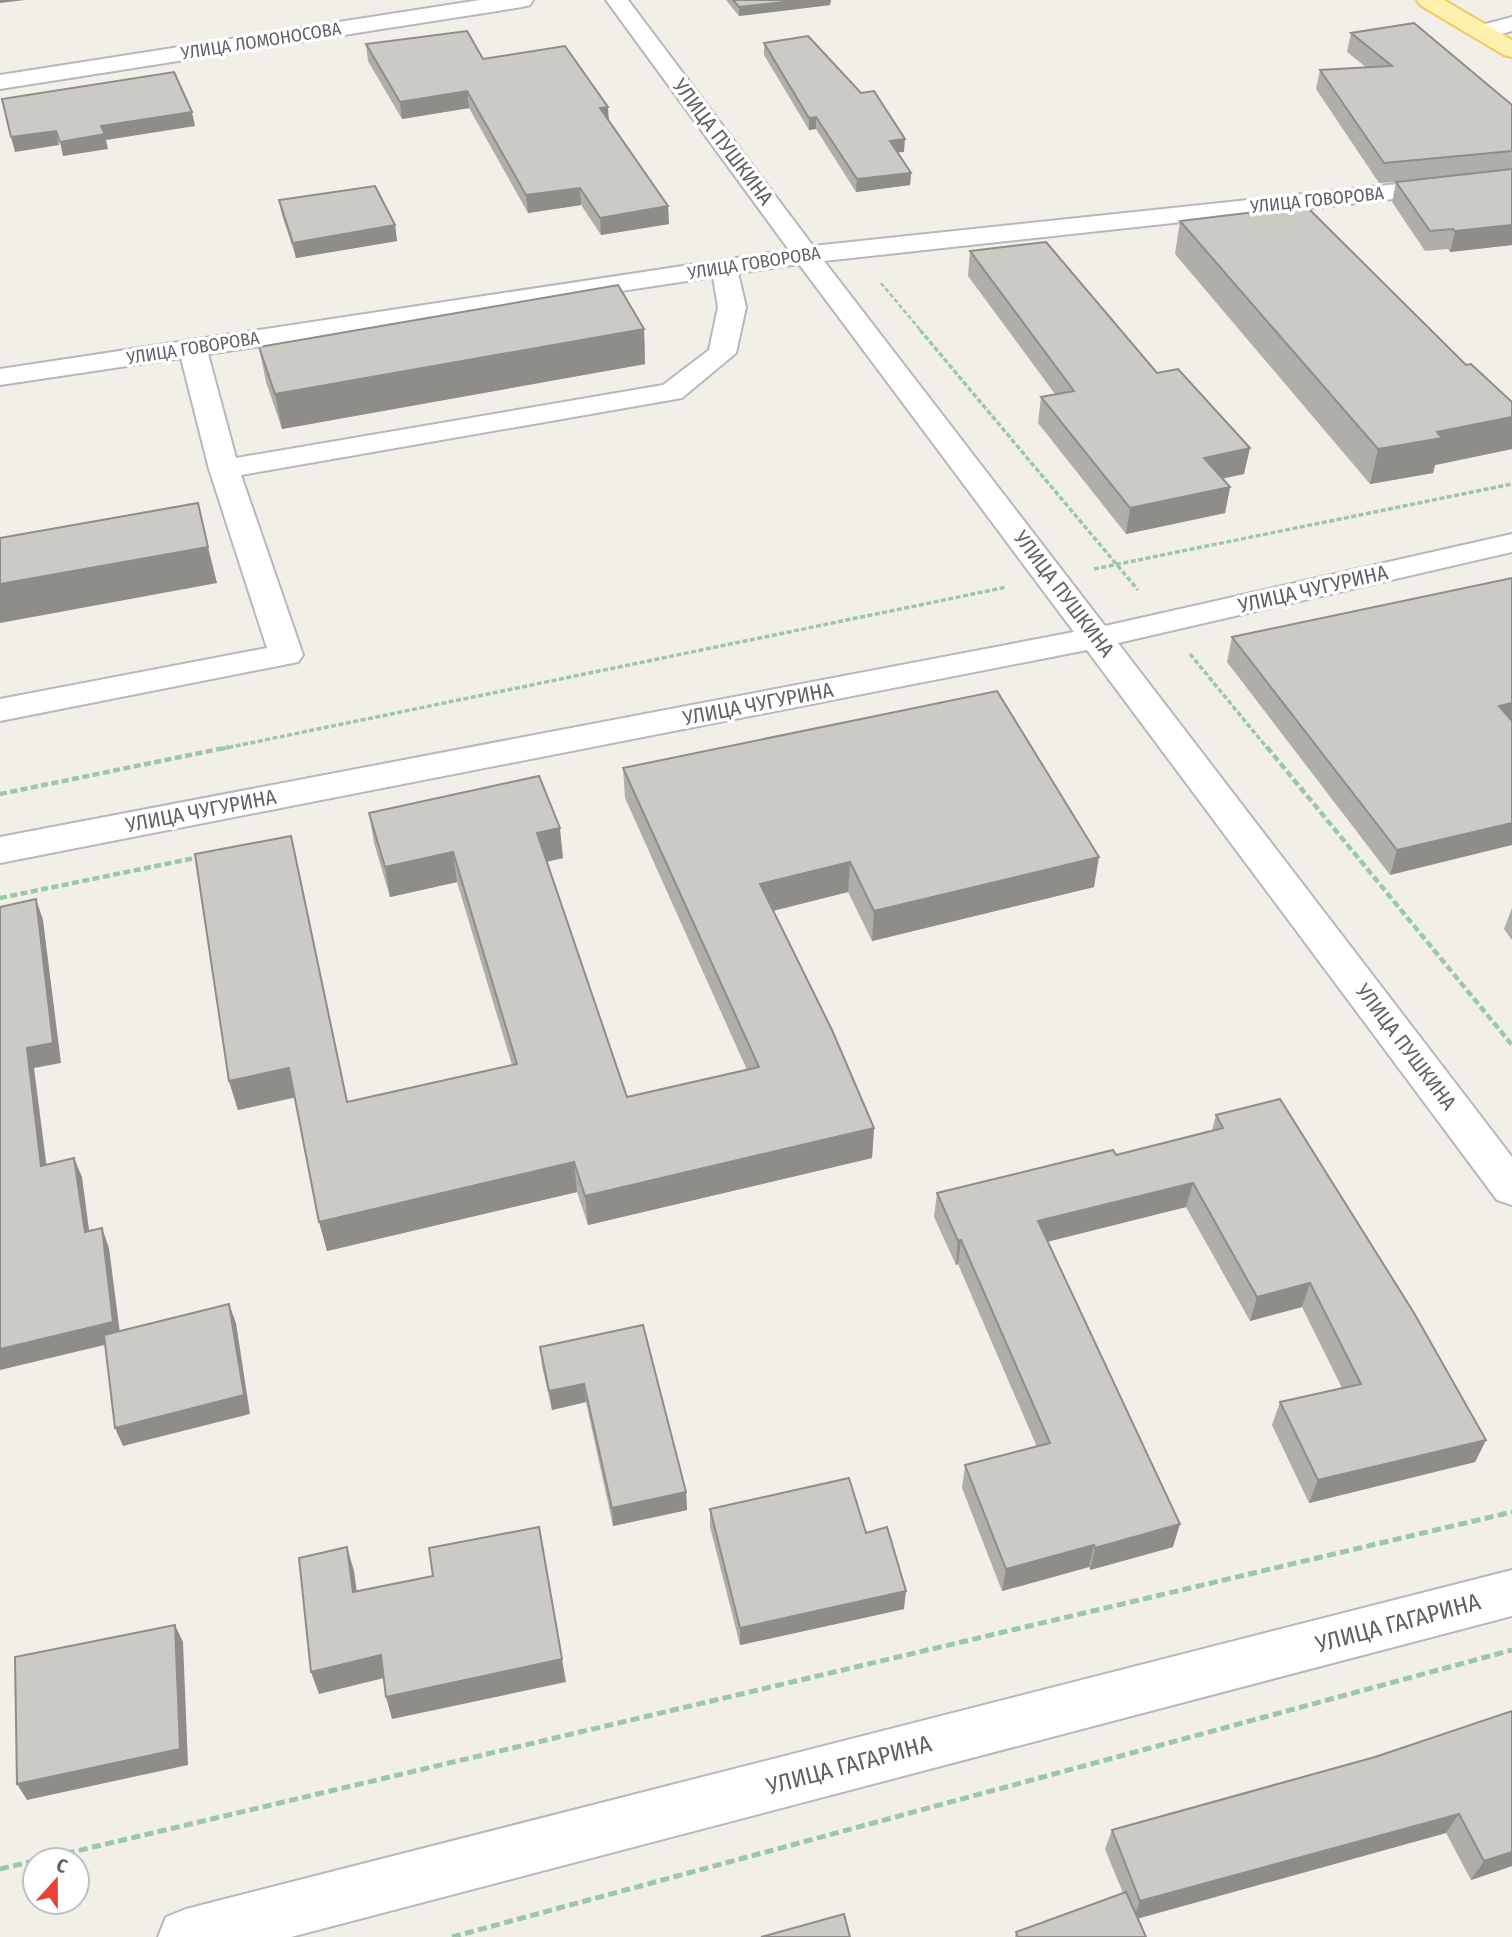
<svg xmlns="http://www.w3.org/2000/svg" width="1512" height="1937" viewBox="0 0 1512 1937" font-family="'Fira Sans Condensed',sans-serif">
	<rect width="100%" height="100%" fill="#f1efe8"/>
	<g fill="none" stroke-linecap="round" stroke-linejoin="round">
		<defs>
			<path id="minor" d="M480,0H533L530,5L522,7L0,89V75Z
				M606,0H628L813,246L1512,172V186L824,261L1105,626L1512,534V552L1118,643L1512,1157V1205L1497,1200L1087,650L0,863V837L1074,632L799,264L738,273L746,307L736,353L682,398L241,475L303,655L298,662L0,721V699L267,648L209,469L181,358L0,385V369L789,250ZM713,277L718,307L709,350L663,385L236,458L208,354Z
				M1512,17V31L1482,39L1474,37L1471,32L1474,27Z
				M1512,1570V1616L291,1937H158L166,1917L186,1909Z"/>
			<path id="major" d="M1417,0H1444L1512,40V57L1504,55L1420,5Z"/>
		</defs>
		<!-- minor casing -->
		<use href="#minor" stroke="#b5b8bc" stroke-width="4"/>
		<!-- major casing -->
		<use href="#major" stroke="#f2c960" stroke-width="4"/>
		<!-- path-far3 -->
		<path stroke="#9cc7a9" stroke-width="2.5" stroke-dasharray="4.5 2.5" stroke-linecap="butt" d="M881,283L922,332"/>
		<!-- path-far2 -->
		<path stroke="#9cc7a9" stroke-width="3.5" stroke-dasharray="5 2.5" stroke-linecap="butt" d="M920,330L1138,590
			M1094,569L1512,484
			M1190,654L1268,749
			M221,749L1007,587"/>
		<!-- path-far1 -->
		<path stroke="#9cc7a9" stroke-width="4.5" stroke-dasharray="7 3.5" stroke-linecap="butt" d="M1267,747L1512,1045
			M0,794L229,747
			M0,898L200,857"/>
		<!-- path -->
		<path stroke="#9cc7a9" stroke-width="5" stroke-dasharray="9 4.5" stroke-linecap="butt" d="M0,1869L1512,1512
			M452,1937L1512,1650"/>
		<!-- minor -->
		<use href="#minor" fill="#fff" fill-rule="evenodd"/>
		<!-- major -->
		<use href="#major" fill="#fff2af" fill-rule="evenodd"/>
	</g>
	<!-- wall -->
	<path fill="#afaea9" d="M726,0H831L830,5L739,16Z
		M1351,33L1512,105V245L1450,252L1448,249L1425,251L1392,202L1396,182L1379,183L1316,89L1320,70L1366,67L1347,52Z
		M764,43L861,93L904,152H897L911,173L910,185L856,192L816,129L809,130L764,55Z
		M366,44L483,59L609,120L668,206L669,224L601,235L581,205L528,213L469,108L402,119L368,61Z
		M279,200L395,225L397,241L296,258L282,215Z
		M1180,221L1466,365L1512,402V449L1435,465L1433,473L1370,484L1175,254Z
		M970,251L1157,373L1244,474L1222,479L1230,487L1225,513L1126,534L1038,423L1041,397L1055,394L968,276Z
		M644,329L645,364L282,429L266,382L259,347Z
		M1512,578L1390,875L1227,662L1232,637Z
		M623,768L1094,887L872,941L848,892L773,911L874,1128L872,1158L588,1225L577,1192L327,1251L295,1097L238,1110L229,1081L347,1102L512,1065L457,882L390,897L374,843L369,813L563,858L547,862L627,1097L747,1070L625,798Z
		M1512,908V940L1504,929Z
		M1216,1115L1486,1440L1475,1462L1309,1503L1272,1425L1280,1402L1342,1388L1302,1307L1250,1321L1186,1207L1047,1242L1173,1547L1090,1570L1089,1567L1002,1591L962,1488L965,1465L1037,1447L958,1264L956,1265L934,1217L937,1193L1116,1155L1212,1131Z
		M643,1325L686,1492L687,1510L613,1526L586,1402L552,1410L542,1366L540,1347Z
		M710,1509L866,1533L904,1609L740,1645L710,1527Z
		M1512,1711V1866L1471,1880L1446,1833L1138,1918L1146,1937H1015L1016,1932L1123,1893L1105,1849L1112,1830L1375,1757Z"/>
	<!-- shaded-wall -->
	<path fill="#8f8d8a" d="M0,0H25L0,3Z
		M801,0H831L830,5L739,16V7Z
		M467,91L469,108L402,119L400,102Z
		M608,107L609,123L600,108Z
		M192,112L195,126L106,140L108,149L63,156L60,142L101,126Z
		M816,117V129L809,130V118Z
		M56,131L59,145L15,152L11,137Z
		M905,139L904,152L889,153L890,141Z
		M911,173L910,185L856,192L857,179Z
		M580,188L581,205L528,213L526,195Z
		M668,206L669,224L601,235L600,218Z
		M395,225L397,241L296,258L293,243Z
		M1512,225V245L1450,252L1455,231Z
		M644,329L645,364L282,429L275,394Z
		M1512,417V449L1435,465L1433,473L1370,484L1378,449L1437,432Z
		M1250,448L1244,474L1199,483L1204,458Z
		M1230,487L1225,513L1126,534L1130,508Z
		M208,547L217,583L0,623V584Z
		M1512,703V725L1499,706Z
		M1512,823V845L1390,875L1397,850Z
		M560,828L563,858L540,863L537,833Z
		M453,852L457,882L390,897L385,867Z
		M1099,857L1094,887L872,941L874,911Z
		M850,862L848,892L760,914V884Z
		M36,899L43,920L61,1063L34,1068L49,1185L41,1166L27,1048Z
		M289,1068L297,1097L238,1110L229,1081Z
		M874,1128L872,1158L588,1225L585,1196Z
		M74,1158L82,1177L92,1252L85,1232Z
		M574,1162L577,1192L327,1251L319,1222Z
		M1193,1183L1186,1207L1034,1245L1038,1221Z
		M102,1228L109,1248L121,1341L0,1370V1349Z
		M961,1240L958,1264L956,1265L958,1241Z
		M1310,1283L1302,1307L1250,1321L1257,1297Z
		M229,1304L236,1323L250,1414L123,1446L115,1428Z
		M584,1384L586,1402L552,1410L549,1391Z
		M1486,1440L1475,1462L1309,1503L1318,1480Z
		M686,1492L687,1510L613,1526L612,1508Z
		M1180,1524L1173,1547L1090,1570L1095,1548Z
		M1094,1545L1089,1567L1002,1591L1006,1569Z
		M347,1547L354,1571L360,1615L353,1592Z
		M906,1591L904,1609L740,1645V1628Z
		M175,1625L183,1642L188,1765L27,1800L17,1784Z
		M381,1655L388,1677L319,1694L311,1672Z
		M562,1659L566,1682L392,1719L386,1697Z
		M1459,1814L1446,1833L1133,1920L1140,1901Z
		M1512,1852V1866L1471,1880L1484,1861Z"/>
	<!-- building -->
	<path fill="#cccac5" stroke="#8f8d8a" stroke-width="2" d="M733,0H801L739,7Z
		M1414,23L1512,105V151L1384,163L1320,70L1392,66L1351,33Z
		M467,31L483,59L565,46L608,107L600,108L668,206L600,218L580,188L526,195L467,91L400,102L366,44Z
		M808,36L861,93L874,91L905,139L890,141L911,173L857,179L816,117L809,118L764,43Z
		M174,72L192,112L101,126L105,134L60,142L56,131L11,137L2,99Z
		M1512,169V225L1455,231L1453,229L1430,231L1396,182Z
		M375,186L395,225L293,243L279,200Z
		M1306,206L1466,365L1471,364L1512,402V417L1437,432L1442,438L1378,449L1180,221Z
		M1046,242L1157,373L1178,369L1250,448L1204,458L1230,487L1130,508L1041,397L1074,391L970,251Z
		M618,285L644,329L275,394L259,347Z
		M198,503L208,547L0,584V538Z
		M1512,578V703L1499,706L1512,721V823L1397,850L1232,637Z
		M997,691L1099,857L874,911L850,862L760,884L832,1030L874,1128L585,1196L574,1162L319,1222L289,1068L229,1081L195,854L291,836L347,1102L517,1064L453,852L385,867L369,813L539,776L560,828L537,833L627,1097L759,1067L623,768Z
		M36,899L53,1043L27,1048L41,1166L74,1158L85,1232L102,1228L113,1322L0,1349V907Z
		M1280,1099L1414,1313L1486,1440L1318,1480L1280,1402L1361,1384L1310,1283L1257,1297L1193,1183L1038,1221L1180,1524L1095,1548L1094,1545L1006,1569L965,1465L1050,1443L961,1240L958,1241L937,1193L1113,1150L1116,1155L1223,1128L1216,1115Z
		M229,1304L244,1395L115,1428L104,1335Z
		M643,1325L686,1492L612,1508L584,1384L549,1391L540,1347Z
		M849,1478L866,1533L887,1527L906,1591L740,1628L710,1509Z
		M539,1527L562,1659L386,1697L381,1655L311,1672L299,1558L347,1547L353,1592L433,1576L429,1548Z
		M175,1625L180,1749L17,1784L15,1657Z
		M1512,1711V1852L1484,1861L1459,1814L1140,1901L1112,1830L1375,1757Z
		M1126,1892L1146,1937H1018L1016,1932Z
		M844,1914L850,1937H761Z"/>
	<g text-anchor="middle" stroke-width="7" stroke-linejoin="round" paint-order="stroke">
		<!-- far-street labels -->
		<g font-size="18" fill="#5f6368" stroke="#fff">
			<text transform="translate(261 41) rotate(-9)" y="6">УЛИЦА ЛОМОНОСОВА</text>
			<text transform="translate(1317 200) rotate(-6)" y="6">УЛИЦА ГОВОРОВА</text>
			<text transform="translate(754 263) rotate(-9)" y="6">УЛИЦА ГОВОРОВА</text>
			<text transform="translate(193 348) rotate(-9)" y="6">УЛИЦА ГОВОРОВА</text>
		</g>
		<!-- street labels -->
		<g font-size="21" fill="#5f6368" stroke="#fff">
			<text transform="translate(723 142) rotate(53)" y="7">УЛИЦА ПУШКИНА</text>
			<text transform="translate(1313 589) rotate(-13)" y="7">УЛИЦА ЧУГУРИНА</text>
			<text transform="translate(1064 594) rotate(53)" y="7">УЛИЦА ПУШКИНА</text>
			<text transform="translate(758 704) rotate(-11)" y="7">УЛИЦА ЧУГУРИНА</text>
			<text transform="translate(201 811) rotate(-11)" y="7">УЛИЦА ЧУГУРИНА</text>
			<text transform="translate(1406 1047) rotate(53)" y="7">УЛИЦА ПУШКИНА</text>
		</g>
		<!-- near-street labels -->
		<g font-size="24" fill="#5f6368" stroke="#fff">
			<text transform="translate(1398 1623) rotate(-15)" y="8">УЛИЦА ГАГАРИНА</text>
			<text transform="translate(849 1765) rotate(-15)" y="8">УЛИЦА ГАГАРИНА</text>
		</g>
	</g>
	<!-- north arrow -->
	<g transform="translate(56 1881) rotate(21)"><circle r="33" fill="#ffffff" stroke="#bfc1c3" stroke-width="2"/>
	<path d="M0-5L12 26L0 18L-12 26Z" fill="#ea4335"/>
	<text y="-10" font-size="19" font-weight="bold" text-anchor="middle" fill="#5f6368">С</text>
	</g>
</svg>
